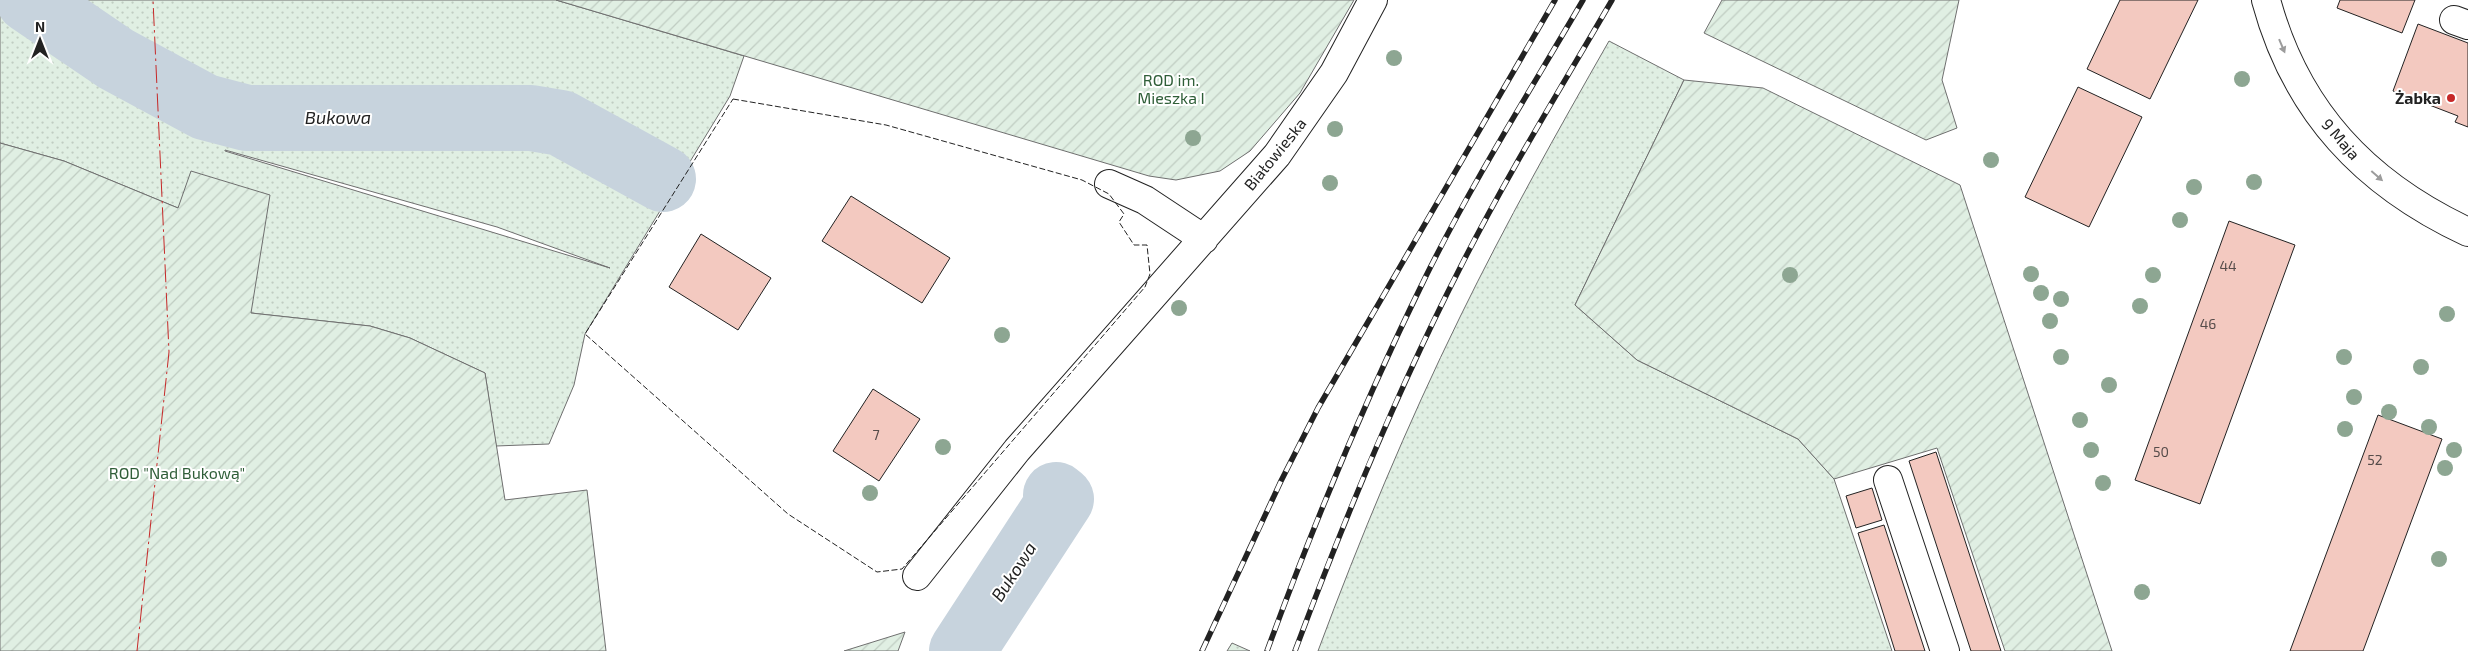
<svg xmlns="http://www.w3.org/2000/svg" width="2468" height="651" viewBox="0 0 2468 651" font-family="'Exo 2',sans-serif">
	<defs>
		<pattern id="grass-dots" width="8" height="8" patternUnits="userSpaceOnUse" patternTransform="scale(1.25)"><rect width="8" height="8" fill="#e0efe3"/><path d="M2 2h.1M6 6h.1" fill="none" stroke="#c0cdc2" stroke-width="1.8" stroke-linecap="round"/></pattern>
		<pattern id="garden-furrows" width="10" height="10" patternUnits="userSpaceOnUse" patternTransform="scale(1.25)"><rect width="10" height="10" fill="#e0efe3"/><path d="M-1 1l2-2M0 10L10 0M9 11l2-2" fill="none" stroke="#c0cdc2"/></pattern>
	</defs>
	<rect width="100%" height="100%" fill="#fff"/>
	<!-- grass -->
	<path fill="url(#grass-dots)" stroke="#6f6f6f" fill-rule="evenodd" d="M0,0H556L744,56L730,96L585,334L574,385L549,444L496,446L485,373L410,338L370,326L251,313L178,208L64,161L0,143ZM225,150L497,227L610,268L225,151Z
		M1609,41L1684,80L1575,305L1637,360L1798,439L1834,479L1892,651H1318C1360,538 1407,425 1460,317C1506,223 1557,132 1609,41Z
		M1232,643L1250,651H1227Z"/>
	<!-- garden -->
	<path fill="url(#garden-furrows)" stroke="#6f6f6f" d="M556,0H1354L1300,93L1250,151L1220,171L1176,180L1149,176Z
		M1722,0H1959L1942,80L1957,128L1926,140L1704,33Z
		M1684,80L1763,88L1960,185L2112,651H2005L1937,448L1834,479L1798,439L1637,360L1575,305Z
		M0,143L64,161L178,208L191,171L270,195L251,313L370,326L410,338L485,373L505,500L587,490L606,651H0Z
		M905,632L898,651H844Z"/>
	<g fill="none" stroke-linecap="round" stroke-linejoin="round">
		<!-- river -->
		<path stroke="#c7d3dd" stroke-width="66" d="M29,0L116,59L205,107L247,118H531L561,123L663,179
			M962,651L1061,499L1056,495"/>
	</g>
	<!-- building -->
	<path fill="#f3c9c0" stroke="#222" d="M2120,0H2198L2150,99L2087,69Z
		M2340,0H2415L2402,33L2337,8Z
		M2418,24L2468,43V127L2455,122L2458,116L2393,91Z
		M2078,87L2142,117L2089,227L2025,197Z
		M851,196L950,258L922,303L822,241Z
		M2229,221L2295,245L2200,504L2135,480Z
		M701,234L771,278L738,330L669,287Z
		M873,389L920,419L879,481L833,451Z
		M2378,415L2442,439L2363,651H2290Z
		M1936,452L2001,651H1971L1909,461Z
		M1872,488L1882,520L1856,528L1846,496Z
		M1884,525L1925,651H1895L1858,533Z"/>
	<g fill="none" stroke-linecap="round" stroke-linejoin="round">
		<defs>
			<path id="minor" d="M2266,0C2296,111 2365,184 2468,232
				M2454,20L2468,25
				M1109,184L1145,200L1204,239
				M1888,480L1945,651
				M917,576L1017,450L1277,155L1334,73L1373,0"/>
		</defs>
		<!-- minor casing -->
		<use href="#minor" stroke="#222" stroke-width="30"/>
		<!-- minor -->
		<use href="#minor" stroke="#fff" stroke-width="28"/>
		<defs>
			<path id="rail" d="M1202,651L1281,481L1318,408L1555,0
				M1267,651C1314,523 1366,398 1426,276C1473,181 1530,91 1583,0
				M1295,651C1344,520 1397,391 1461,266C1507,175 1561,88 1612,0"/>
		</defs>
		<!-- rail casing -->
		<use href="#rail" stroke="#222" stroke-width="5.5"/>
		<!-- rail -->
		<use href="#rail" stroke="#fff" stroke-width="4" stroke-dasharray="11" stroke-linecap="butt"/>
		<!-- fence -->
		<path stroke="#222" stroke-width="1" stroke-dasharray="6 2.5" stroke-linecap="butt" d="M733,99L886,125L1082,180L1109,194L1124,214L1119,222L1134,245H1147L1150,274L1145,287L902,569L877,572L788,514L585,334Z"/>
		<!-- power -->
		<path stroke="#c62828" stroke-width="1" stroke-dasharray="18 4 2.5 4" stroke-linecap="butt" d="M137,651L169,352L153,0"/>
	</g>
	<!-- trees -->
	<g fill="#8da692">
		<circle cx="1394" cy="58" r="8"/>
		<circle cx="2242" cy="79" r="8"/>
		<circle cx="1335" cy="129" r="8"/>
		<circle cx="1193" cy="138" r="8"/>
		<circle cx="1991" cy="160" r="8"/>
		<circle cx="2254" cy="182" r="8"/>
		<circle cx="1330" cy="183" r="8"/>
		<circle cx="2194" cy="187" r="8"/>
		<circle cx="2180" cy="220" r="8"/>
		<circle cx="2031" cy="274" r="8"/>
		<circle cx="1790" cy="275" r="8"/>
		<circle cx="2153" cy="275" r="8"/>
		<circle cx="2041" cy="293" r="8"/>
		<circle cx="2061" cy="299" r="8"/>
		<circle cx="2140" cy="306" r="8"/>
		<circle cx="1179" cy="308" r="8"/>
		<circle cx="2447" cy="314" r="8"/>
		<circle cx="2050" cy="321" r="8"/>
		<circle cx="1002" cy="335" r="8"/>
		<circle cx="2061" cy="357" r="8"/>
		<circle cx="2344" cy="357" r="8"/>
		<circle cx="2421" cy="367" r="8"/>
		<circle cx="2109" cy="385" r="8"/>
		<circle cx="2354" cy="397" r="8"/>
		<circle cx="2389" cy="412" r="8"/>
		<circle cx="2080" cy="420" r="8"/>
		<circle cx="2429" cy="427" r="8"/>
		<circle cx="2345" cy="429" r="8"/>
		<circle cx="943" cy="447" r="8"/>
		<circle cx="2091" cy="450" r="8"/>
		<circle cx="2454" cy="450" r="8"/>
		<circle cx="2445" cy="468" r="8"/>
		<circle cx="2103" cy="483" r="8"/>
		<circle cx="870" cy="493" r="8"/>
		<circle cx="2439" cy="559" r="8"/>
		<circle cx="2142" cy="592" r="8"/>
	</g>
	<!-- one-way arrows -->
	<defs><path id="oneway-solid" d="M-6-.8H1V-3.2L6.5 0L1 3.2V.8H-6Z" transform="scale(1.25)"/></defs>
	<g fill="#9c9c9c">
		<use href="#oneway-solid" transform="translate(2282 46) rotate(67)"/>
		<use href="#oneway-solid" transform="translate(2377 176) rotate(41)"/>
	</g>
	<!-- markers -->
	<circle fill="#c62828" stroke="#fff" stroke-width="2" cx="2451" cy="98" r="5"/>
	<g text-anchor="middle" stroke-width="4" stroke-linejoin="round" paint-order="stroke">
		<!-- number labels -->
		<g font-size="14" fill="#564c4a">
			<text x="2228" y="271">44</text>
			<text x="2208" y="329">46</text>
			<text x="876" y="440">7</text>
			<text x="2161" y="457">50</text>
			<text x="2375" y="465">52</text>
		</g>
		<!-- park labels -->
		<g font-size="16" fill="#2f5e38" stroke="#fff">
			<text x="1171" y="86">ROD im.<tspan x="1171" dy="18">Mieszka I</tspan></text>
			<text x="177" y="479">ROD "Nad Bukową"</text>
		</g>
		<!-- poi labels -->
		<g font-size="16" font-weight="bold" fill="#222" stroke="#fff" text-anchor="end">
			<text x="2441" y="104">Żabka</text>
		</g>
		<!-- street labels -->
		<g font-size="16" fill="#222" stroke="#fff">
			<text transform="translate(2341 139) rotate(49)" y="6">9 Maja</text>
			<text transform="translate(1275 154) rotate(-51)" y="6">Białowieska</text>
		</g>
		<!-- water labels -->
		<g font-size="18" font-style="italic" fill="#222" stroke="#fff">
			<text x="338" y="124">Bukowa</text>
			<text transform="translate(1014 572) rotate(-57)" y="6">Bukowa</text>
		</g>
	</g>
	<!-- north arrow -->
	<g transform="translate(40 40)" stroke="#ffffff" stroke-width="4" paint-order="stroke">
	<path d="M0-4L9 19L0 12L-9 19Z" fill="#222222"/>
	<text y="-8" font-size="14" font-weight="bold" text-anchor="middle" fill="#222222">N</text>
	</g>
</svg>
